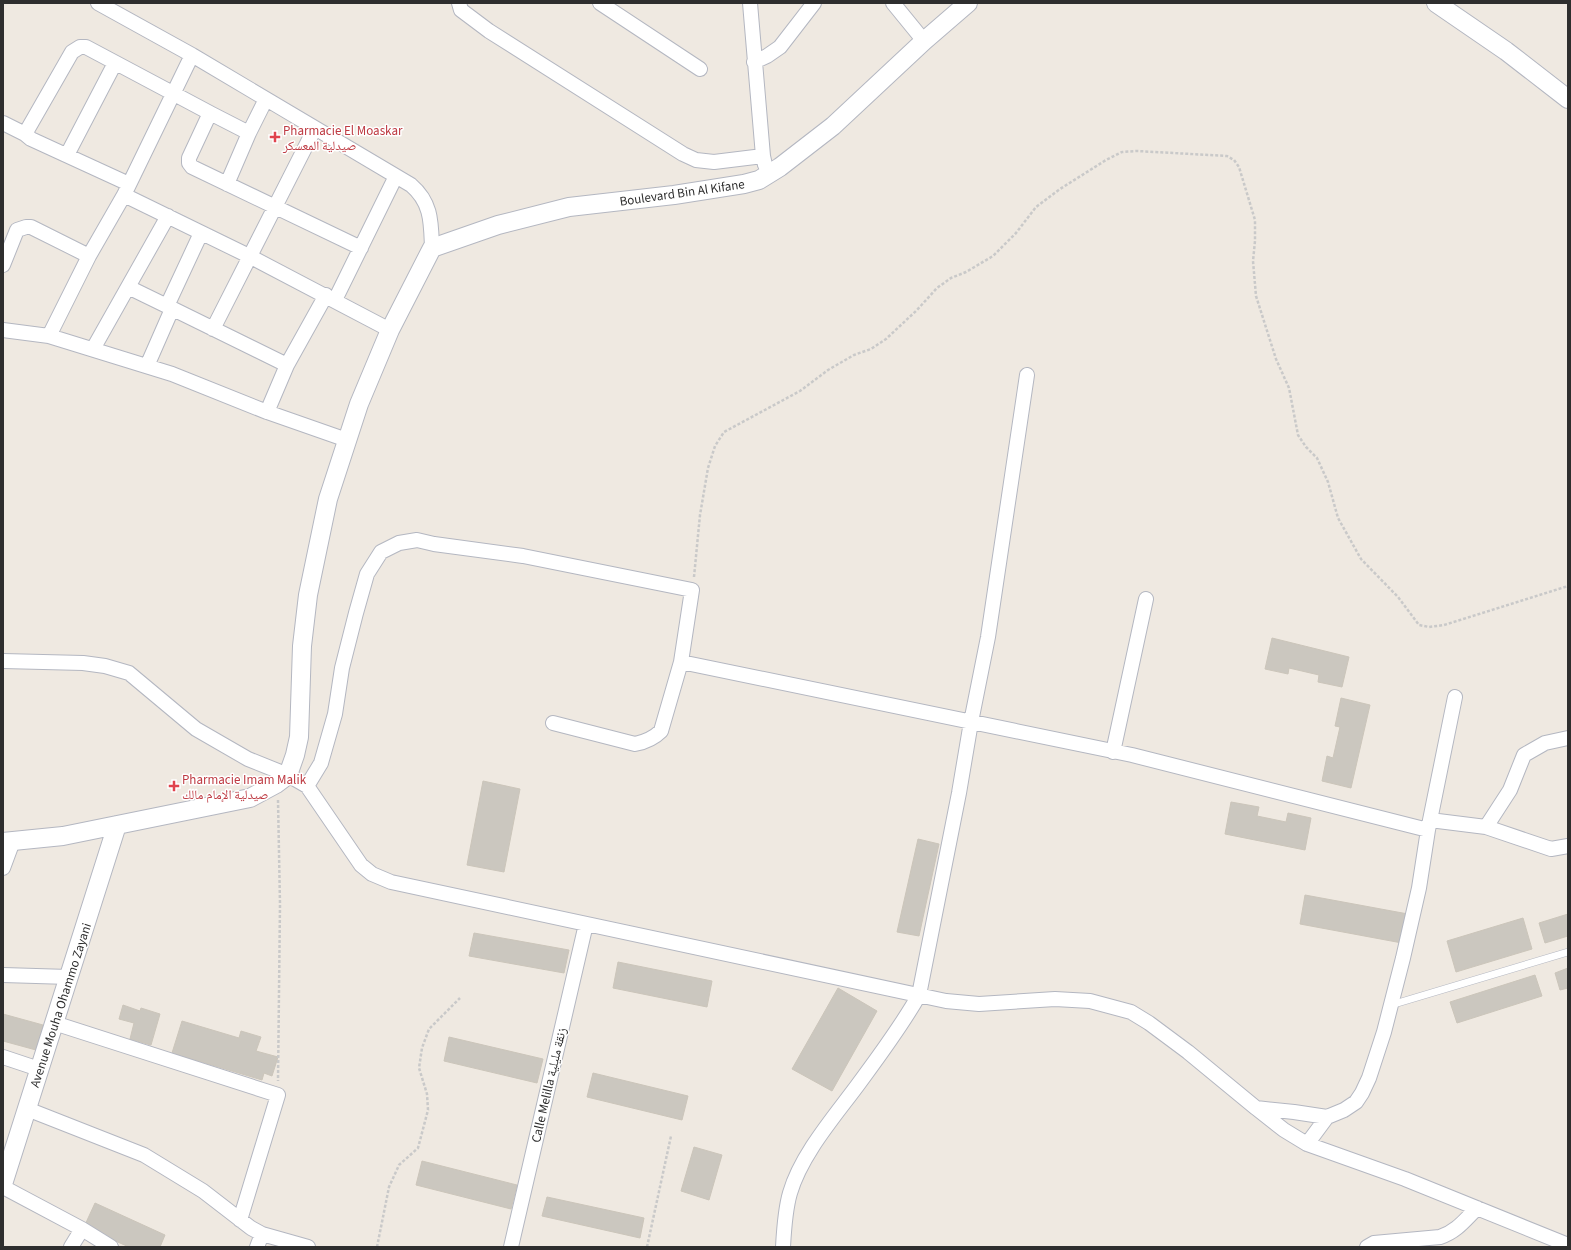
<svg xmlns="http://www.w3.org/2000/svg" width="1571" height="1250" viewBox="0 0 1571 1250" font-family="'Source Sans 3','Noto Naskh Arabic',sans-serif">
	<rect width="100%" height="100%" fill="#efe9e1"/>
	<!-- building -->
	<path fill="#cbc7bf" stroke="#cbc5ba" d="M1272,638L1349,657L1342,687L1318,682L1319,675L1289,668L1288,674L1265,669Z
		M1341,698L1370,705L1351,788L1322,781L1327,756L1333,758L1340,727L1335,726Z
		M483,781L520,789L504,872L467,865Z
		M1231,802L1259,807L1257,816L1286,822L1288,813L1311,818L1305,850L1225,834Z
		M918,839L939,844L919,936L897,932Z
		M1305,895L1408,914L1402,943L1300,924Z
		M1568,914V936L1545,943L1539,923Z
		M1523,918L1532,949L1456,972L1447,941Z
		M474,933L569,950L564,973L469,956Z
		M618,962L712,981L707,1007L613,988Z
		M1568,968V988L1560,990L1555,973Z
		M1535,975L1542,996L1457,1023L1450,1002Z
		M838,988L877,1011L832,1091L792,1069Z
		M123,1005L140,1011L141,1008L160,1014L151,1045L130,1039L134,1023L119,1019Z
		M3,1014L43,1025L36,1050L3,1041Z
		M182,1021L239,1038L241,1031L261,1037L256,1051L278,1057L272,1076L264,1073L262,1080L172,1053Z
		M449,1037L543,1059L537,1083L444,1061Z
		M593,1073L688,1096L682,1120L587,1097Z
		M694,1147L722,1155L709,1200L681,1191Z
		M422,1161L517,1185L511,1209L416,1185Z
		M547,1197L644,1218L640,1238L542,1216Z
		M95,1203L165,1235L160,1247H129L84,1227Z"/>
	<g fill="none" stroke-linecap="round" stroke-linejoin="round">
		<defs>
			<path id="service" d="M1391,1005L1568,952"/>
			<path id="minor" d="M98,3L192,55L411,185C432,203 431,223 432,248
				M459,3L461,10L489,31L683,154L696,160L714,162L763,156
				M600,3L700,69
				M750,3L763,156L765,165
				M893,3L924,41
				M754,62L767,56L780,47L814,3
				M210,113L249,133L227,184
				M3,123L25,134
				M249,133L266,99
				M67,155L115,63
				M129,184L31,139L25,134L72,52L80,47H86L210,113L189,158V163L192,167L361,248
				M124,195L249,256L390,330
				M201,233L167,306L287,365
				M3,265L17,230L26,227H31L89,256
				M128,287L167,306
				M335,300L396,176
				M213,329L315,128
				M3,330L49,336L172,374L267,412L347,440
				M49,336L89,256L124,195L192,55
				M93,349L168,216
				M147,366L172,309
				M267,412L287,365L326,295
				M3,661L83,663L105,666L129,673L196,729L248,759L288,775L307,786L321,763L335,714L342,668L356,613L367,574L381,552L399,543L417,540L434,544L523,556L692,590L681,662L661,731C653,739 645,742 635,744L553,723
				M681,662L1132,755L1428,830
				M1113,752L1146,599
				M307,786L361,865L372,874L391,882L946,1001L979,1004L1055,999L1090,1001L1131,1012L1149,1023L1188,1052L1256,1108L1284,1130L1307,1144L1405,1179L1568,1245
				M1430,820L1486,827L1551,849L1568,846
				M1486,827L1510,790L1524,755L1545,743L1568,738
				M3,868L13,841
				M3,975L69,977
				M54,1023L278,1095L240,1220
				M3,1057L39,1069
				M1256,1108L1294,1112L1327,1117L1344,1110L1356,1102L1362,1093L1369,1078L1384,1032L1403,958L1419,888L1428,830L1455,697
				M27,1109L144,1155L203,1191L251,1228L262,1234L308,1247
				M1307,1144L1327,1117
				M3,1187L82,1229L111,1247
				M71,1247L82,1229
				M257,1247L262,1234
				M511,1247L586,924
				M783,1247C784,1229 785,1210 790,1193C801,1155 834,1117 857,1086C879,1056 901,1027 919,995L959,793L971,722L988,637L1027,375
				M1367,1247L1374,1243L1440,1237C1456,1232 1465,1220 1477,1208"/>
			<path id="tertiary" d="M1436,3L1506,51L1568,99
				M3,842L63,836L250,798L276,784L288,775L295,755L299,737L302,646L308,595L328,499L359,404L390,330L432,248L498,225L569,207L674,195L744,184L759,180L780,167L833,126L924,41L968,3
				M3,1184L117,825"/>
		</defs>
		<!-- service casing -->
		<use href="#service" stroke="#b4b7c1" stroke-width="8"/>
		<!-- minor casing -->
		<use href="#minor" stroke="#b4b7c1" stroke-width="16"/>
		<!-- tertiary casing -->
		<use href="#tertiary" stroke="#b4b7c1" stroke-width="20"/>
		<!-- path -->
		<path stroke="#c9c9c9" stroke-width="2.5" stroke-dasharray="3 2" stroke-linecap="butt" d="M694,577L700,515L708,468L715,446L724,432L800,391L828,370L854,355L871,349L886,339L917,310L937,288L951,278L966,272L993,256L1016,233L1036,207L1060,189L1106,160L1122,152L1137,151L1227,156L1234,160L1239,167L1255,220V241L1253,261L1256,296L1276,359L1289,388L1298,435L1306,447L1317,458L1328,482L1338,518L1361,559L1398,597L1419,625L1429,627L1444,625L1568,586
			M278,800L280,904L278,1081
			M377,1247L389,1187L399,1165L418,1148L428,1110L427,1094L419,1068L422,1048L429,1029L460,998
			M647,1247L671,1136"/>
		<!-- service -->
		<use href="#service" stroke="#fff" stroke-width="7"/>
		<!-- minor -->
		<use href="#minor" stroke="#fff" stroke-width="14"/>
		<!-- tertiary -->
		<use href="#tertiary" stroke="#fff" stroke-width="18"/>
	</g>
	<!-- markers -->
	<g fill="#e0444e" stroke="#fff" stroke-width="1.5">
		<path d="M273 131h4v4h4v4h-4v4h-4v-4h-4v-4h4z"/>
		<path d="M172 780h4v4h4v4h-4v4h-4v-4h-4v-4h4z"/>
	</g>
	<g text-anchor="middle" stroke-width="3" stroke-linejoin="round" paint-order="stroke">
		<!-- health labels -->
		<g font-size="13" fill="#be3a42" stroke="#fff" text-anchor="start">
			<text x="283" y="135">Pharmacie El Moaskar<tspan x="283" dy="15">صيدلية المعسكر</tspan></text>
			<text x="182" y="784">Pharmacie Imam Malik<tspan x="182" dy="15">صيدلية الإمام مالك</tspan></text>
		</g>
		<!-- street labels -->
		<g font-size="13" fill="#2e2e2e" stroke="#fff">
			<text transform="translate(682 192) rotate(-8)" y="5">Boulevard Bin Al Kifane</text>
			<text transform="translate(60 1005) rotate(-72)" y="5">Avenue Mouha Ohammo Zayani</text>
			<text transform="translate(548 1085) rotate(-77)" y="5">Calle Melilla زنقة مليلية</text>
		</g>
	</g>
	<!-- border -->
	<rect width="1571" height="1250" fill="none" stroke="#2e2e2e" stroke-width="8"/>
</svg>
